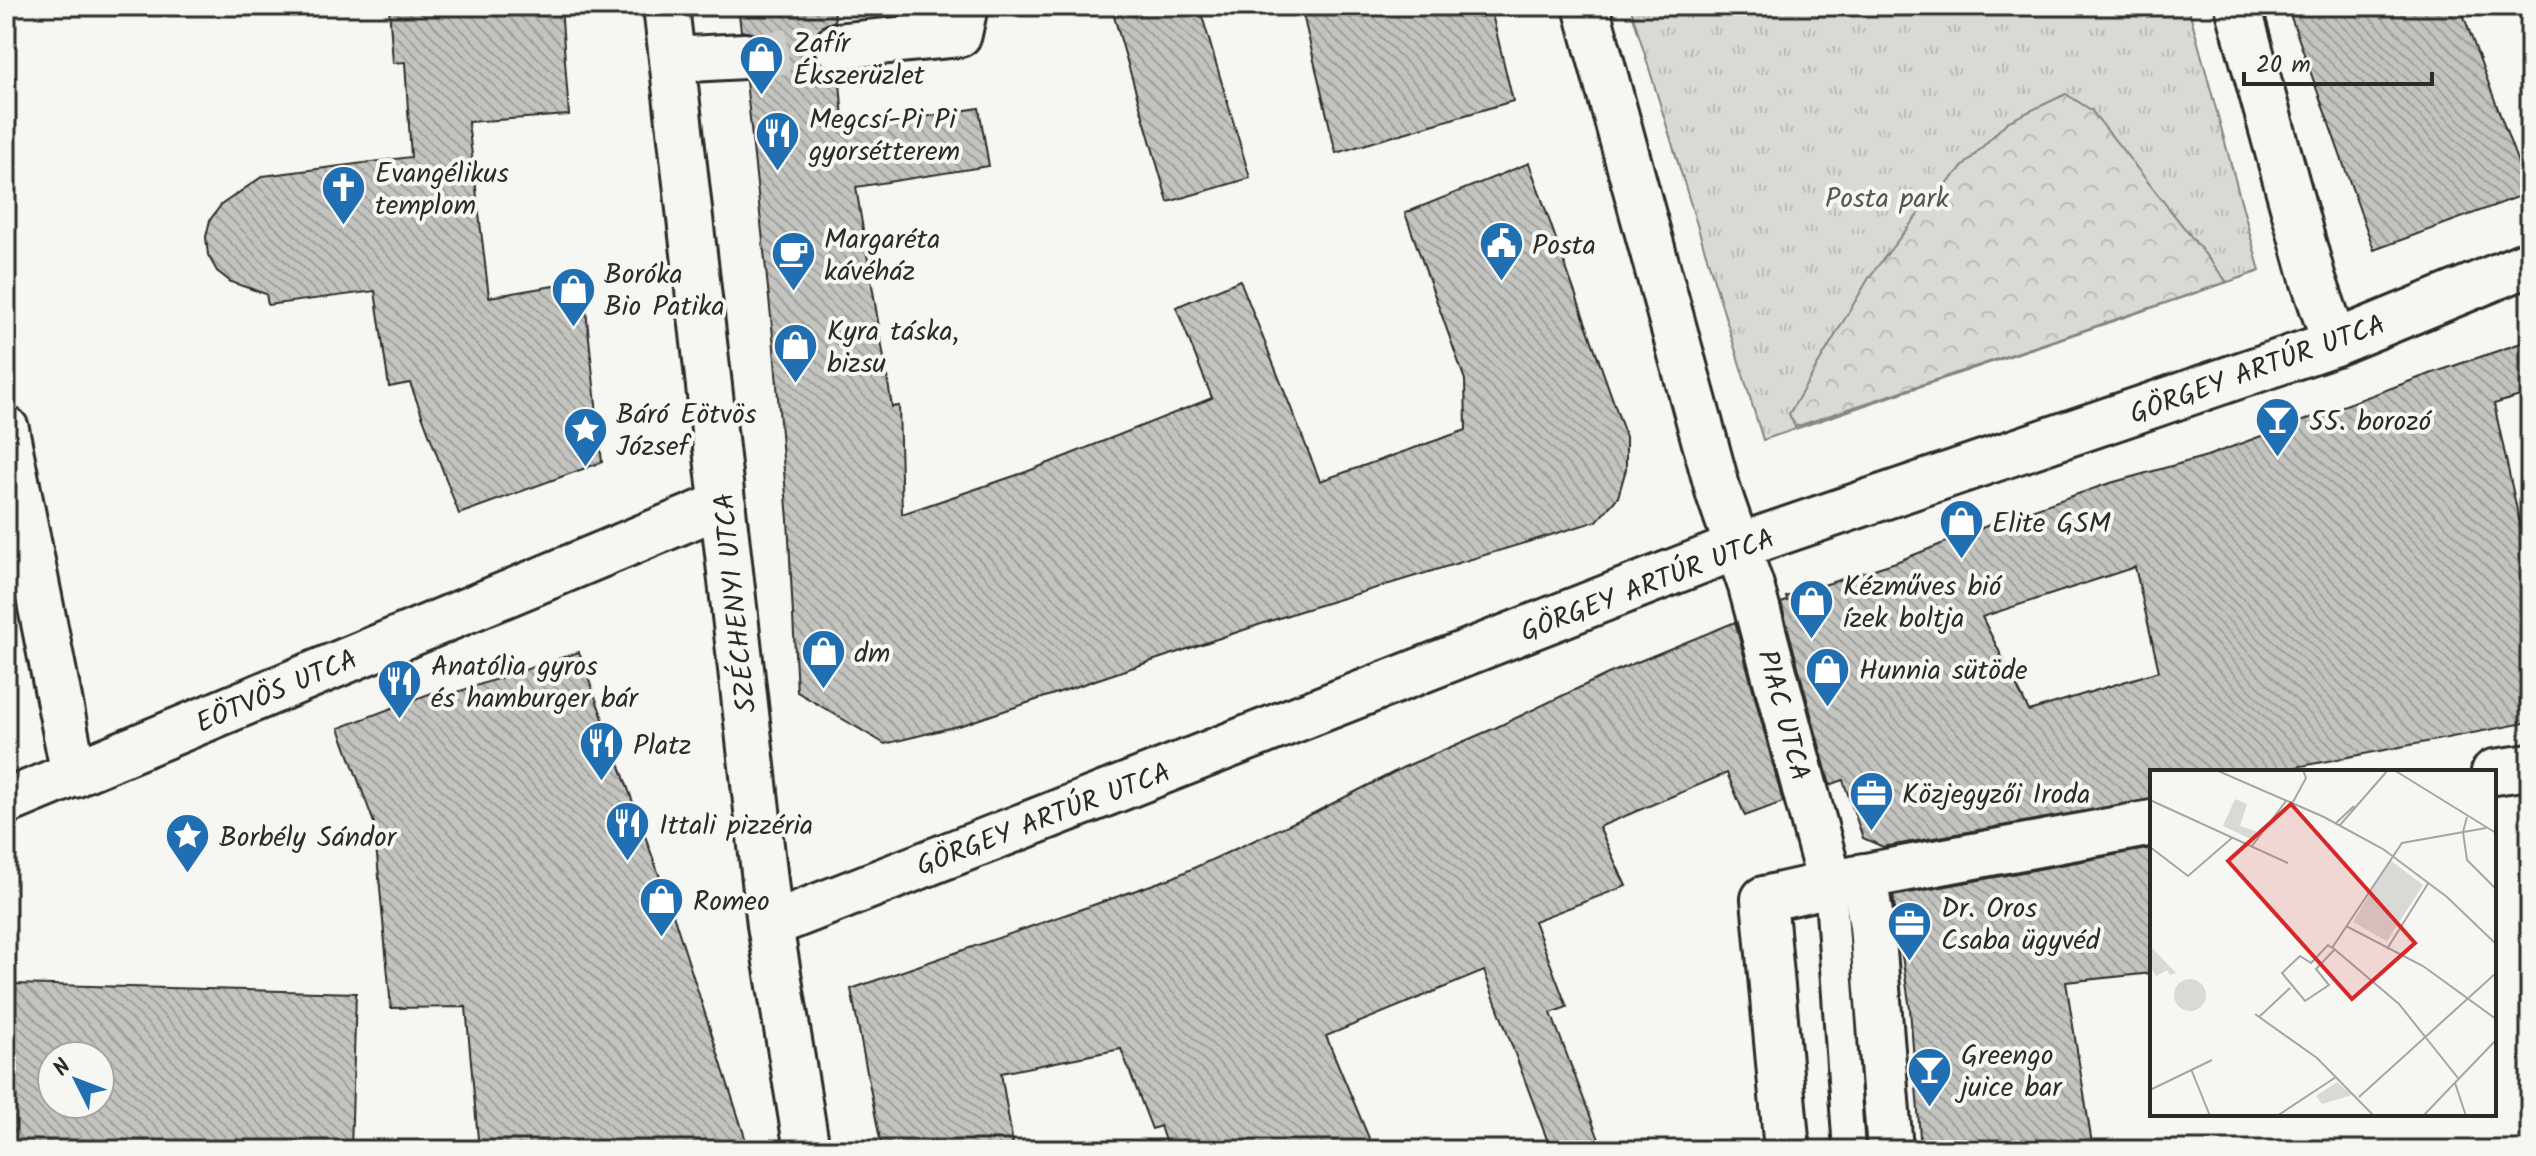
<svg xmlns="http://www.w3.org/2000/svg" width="2536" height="1156" viewBox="0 0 2536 1156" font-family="Kalam,sans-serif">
	<defs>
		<pattern id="grass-tufts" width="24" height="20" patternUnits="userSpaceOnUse" patternTransform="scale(2)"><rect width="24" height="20" fill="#d9d9d5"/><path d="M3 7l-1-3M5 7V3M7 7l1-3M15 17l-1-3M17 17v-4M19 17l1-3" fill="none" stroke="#babab7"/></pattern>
		<pattern id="forest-crowns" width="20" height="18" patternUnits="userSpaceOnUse" patternTransform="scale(2)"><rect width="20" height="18" fill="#d9d9d5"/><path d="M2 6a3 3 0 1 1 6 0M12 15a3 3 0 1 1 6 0" fill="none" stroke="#babab7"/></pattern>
		<pattern id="building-back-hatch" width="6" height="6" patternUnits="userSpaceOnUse" patternTransform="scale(2)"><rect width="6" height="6" fill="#c3c3c0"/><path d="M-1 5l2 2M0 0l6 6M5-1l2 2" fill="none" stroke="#9f9f9c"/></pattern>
	</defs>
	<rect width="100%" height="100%" fill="#f6f6f2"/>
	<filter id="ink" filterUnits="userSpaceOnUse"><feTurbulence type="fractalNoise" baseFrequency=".0125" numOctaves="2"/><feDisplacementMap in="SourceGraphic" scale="16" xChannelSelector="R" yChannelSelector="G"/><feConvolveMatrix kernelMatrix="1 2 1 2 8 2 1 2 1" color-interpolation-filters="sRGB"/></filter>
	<g filter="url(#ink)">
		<!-- grass -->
		<path fill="url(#grass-tufts)" stroke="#828280" stroke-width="2" d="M1630,6H2188L2260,271L1763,440Z"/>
		<!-- forest -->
		<path fill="url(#forest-crowns)" stroke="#828280" stroke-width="2" d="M2066,94L2091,110L2227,282L1795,427L1789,414L1870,276L1927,203L2007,122Z"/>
		<!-- building -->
		<path fill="url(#building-back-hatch)" stroke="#2b2b2b" stroke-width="2" fill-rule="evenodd" d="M389,6H561L569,115L468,122L489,297L583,281L602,462L459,514L410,383L389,387L375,291L268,305L266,294L231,282L217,271L208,255L206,237L210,220L221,205L263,176L411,157L405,62L393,63Z
			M738,6H834L835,21L822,26L814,36L812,48L817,61L827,69L839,71L844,130L979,108L989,166L856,187L892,407L899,406L902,514L1026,472L1212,398L1176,307L1240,280L1320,481L1466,430L1465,380L1405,213L1529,163L1626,437V469L1618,497L1597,521L1297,612L962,725L885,744L797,692L788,520L773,336L746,81L757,77L766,68L769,54L764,42L756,34L741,31Z
			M1111,6H1199L1250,178L1168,202Z
			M1301,6H1490L1513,101L1336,153Z
			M2287,6H2460L2529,193L2374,250Z
			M2530,340V393L2494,404L2530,570V722L2271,772H2152V799L1883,847L1863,838L1843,780L1830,785L1781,603L1787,601L1786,597L1896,562L2002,520L2107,484L2207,456L2424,376ZM2135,567L2159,671L2029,711L1982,617Z
			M1735,622L1783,802L1745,816L1727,773L1599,827L1626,886L1534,921L1567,1007L1551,1013L1603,1150H1551L1484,971L1326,1036L1374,1150H1168L1160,1126L1152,1129L1121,1049L1001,1073L1014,1150H882L851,989L1174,877L1314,813L1404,767L1495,728L1608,674Z
			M579,652L672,911L749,1150H479L466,1007L391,1008L374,823L339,728L442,689L445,696Z
			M2152,848V973L2066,982L2093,1150H1921L1910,1009L1893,896Z
			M13,984L356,993L351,1150L97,1147L96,1150H8ZM52,1056H100V1104H52Z"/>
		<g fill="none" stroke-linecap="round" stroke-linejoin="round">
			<!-- street-tunnel -->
			<path stroke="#cdcdca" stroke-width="44" stroke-dasharray="44 22" stroke-linecap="butt" d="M744,56L837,46"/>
			<defs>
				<path id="lane" d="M1830,883L1849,1150"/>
				<path id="street" d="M666,6L770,925L807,1150
					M1586,6L1719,494L1751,586L1830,883
					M2238,6L2313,279L2335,343
					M837,46L959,34L965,6
					M672,60L744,56
					M6,429L74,775
					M2494,772L2530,767
					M6,802L723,504
					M1864,876L1872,926L1890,1150
					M770,925L1739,546L2335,343L2530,263
					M1787,1150L1764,899L1876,874L2152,823"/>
			</defs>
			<!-- lane casing -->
			<use href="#lane" stroke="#2b2b2b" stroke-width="36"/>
			<!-- street casing -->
			<use href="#street" stroke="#2b2b2b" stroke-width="50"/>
			<!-- lane -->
			<use href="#lane" stroke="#f6f6f2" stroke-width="30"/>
			<!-- street -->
			<use href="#street" stroke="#f6f6f2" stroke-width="44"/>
		</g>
	</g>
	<!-- icons -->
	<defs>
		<symbol id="shop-pin" viewBox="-11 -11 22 30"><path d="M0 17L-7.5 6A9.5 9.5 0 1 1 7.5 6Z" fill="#1f6fb2" stroke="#f6f6f2"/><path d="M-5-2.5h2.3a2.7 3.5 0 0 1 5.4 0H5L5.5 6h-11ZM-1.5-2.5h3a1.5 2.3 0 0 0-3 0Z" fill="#fff"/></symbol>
		<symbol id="restaurant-pin" viewBox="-11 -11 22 30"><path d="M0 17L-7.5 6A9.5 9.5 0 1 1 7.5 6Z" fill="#1f6fb2" stroke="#f6f6f2"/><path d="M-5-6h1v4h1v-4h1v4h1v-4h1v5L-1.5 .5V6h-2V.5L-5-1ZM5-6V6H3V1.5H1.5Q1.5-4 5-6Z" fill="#fff"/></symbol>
		<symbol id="church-pin" viewBox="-11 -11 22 30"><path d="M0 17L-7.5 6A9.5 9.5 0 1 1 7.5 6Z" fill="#1f6fb2" stroke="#f6f6f2"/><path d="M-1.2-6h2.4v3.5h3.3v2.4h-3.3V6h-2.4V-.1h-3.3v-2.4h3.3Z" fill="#fff"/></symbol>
		<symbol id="civic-pin" viewBox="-11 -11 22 30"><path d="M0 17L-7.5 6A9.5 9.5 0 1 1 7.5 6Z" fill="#1f6fb2" stroke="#f6f6f2"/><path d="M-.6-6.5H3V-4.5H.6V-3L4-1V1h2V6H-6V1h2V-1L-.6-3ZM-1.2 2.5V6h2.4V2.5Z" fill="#fff"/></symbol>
		<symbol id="cafe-pin" viewBox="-11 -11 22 30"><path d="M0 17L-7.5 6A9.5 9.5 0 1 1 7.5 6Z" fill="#1f6fb2" stroke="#f6f6f2"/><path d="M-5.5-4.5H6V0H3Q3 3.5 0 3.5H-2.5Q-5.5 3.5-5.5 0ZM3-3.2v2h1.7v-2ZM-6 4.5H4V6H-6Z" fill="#fff"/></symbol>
		<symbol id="bar-pin" viewBox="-11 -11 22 30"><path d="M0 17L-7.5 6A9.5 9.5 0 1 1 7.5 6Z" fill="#1f6fb2" stroke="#f6f6f2"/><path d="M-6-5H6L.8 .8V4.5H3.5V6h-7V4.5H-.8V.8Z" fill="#fff"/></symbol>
		<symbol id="sight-pin" viewBox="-11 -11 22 30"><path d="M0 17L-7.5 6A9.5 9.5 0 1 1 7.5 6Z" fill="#1f6fb2" stroke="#f6f6f2"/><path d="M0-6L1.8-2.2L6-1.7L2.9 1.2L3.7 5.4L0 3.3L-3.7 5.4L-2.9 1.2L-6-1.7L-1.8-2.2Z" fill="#fff"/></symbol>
		<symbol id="office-pin" viewBox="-11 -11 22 30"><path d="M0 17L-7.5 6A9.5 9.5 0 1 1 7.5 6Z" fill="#1f6fb2" stroke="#f6f6f2"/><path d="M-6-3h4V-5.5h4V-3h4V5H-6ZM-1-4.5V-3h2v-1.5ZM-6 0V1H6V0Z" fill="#fff"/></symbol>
	</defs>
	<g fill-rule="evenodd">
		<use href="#shop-pin" x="736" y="32" width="51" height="69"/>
		<use href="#restaurant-pin" x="752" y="108" width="51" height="69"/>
		<use href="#church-pin" x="318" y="162" width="51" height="69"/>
		<use href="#civic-pin" x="1476" y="218" width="51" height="69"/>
		<use href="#cafe-pin" x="768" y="228" width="51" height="69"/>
		<use href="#shop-pin" x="548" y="264" width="51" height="69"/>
		<use href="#shop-pin" x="770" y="320" width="51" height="69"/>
		<use href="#bar-pin" x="2252" y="394" width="51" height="69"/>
		<use href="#sight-pin" x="560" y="404" width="51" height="69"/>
		<use href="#shop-pin" x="1936" y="496" width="51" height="69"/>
		<use href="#shop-pin" x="1786" y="576" width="51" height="69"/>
		<use href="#shop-pin" x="798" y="626" width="51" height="69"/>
		<use href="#shop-pin" x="1802" y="644" width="51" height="69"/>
		<use href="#restaurant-pin" x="374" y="656" width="51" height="69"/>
		<use href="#restaurant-pin" x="576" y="718" width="51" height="69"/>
		<use href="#office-pin" x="1846" y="768" width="51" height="69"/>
		<use href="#restaurant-pin" x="602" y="798" width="51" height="69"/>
		<use href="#sight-pin" x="162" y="810" width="51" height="69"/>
		<use href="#shop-pin" x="636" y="874" width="51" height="69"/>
		<use href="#office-pin" x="1884" y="898" width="51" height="69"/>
		<use href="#bar-pin" x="1904" y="1044" width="51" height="69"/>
	</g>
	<g text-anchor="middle" stroke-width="8" stroke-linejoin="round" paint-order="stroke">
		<!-- poi labels -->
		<g font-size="28" fill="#2b2b2b" stroke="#f6f6f2" text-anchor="start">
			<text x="793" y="52">Zafír<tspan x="793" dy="32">Ékszerüzlet</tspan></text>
			<text x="809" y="128">Megcsí-Pi Pi<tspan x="809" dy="32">gyorsétterem</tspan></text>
			<text x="375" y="182">Evangélikus<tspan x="375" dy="32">templom</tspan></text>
			<text x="824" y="248">Margaréta<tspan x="824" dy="32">kávéház</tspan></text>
			<text x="1532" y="254">Posta</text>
			<text x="604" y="283">Boróka<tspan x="604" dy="32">Bio Patika</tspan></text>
			<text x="827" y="340">Kyra táska,<tspan x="827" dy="32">bizsu</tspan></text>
			<text x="616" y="423">Báró Eötvös<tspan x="616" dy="32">József</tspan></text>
			<text x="2309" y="430">55. borozó</text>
			<text x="1992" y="532">Elite GSM</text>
			<text x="1843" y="595">Kézműves bió<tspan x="1843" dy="32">ízek boltja</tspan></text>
			<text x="854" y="662">dm</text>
			<text x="431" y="675">Anatólia gyros<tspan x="431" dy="32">és hamburger bár</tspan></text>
			<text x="1859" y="679">Hunnia sütöde</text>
			<text x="633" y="754">Platz</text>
			<text x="1902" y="803">Közjegyzői Iroda</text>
			<text x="659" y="834">Ittali pizzéria</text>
			<text x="219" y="846">Borbély Sándor</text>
			<text x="693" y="910">Romeo</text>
			<text x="1941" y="917">Dr. Oros<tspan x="1941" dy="32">Csaba ügyvéd</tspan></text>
			<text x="1961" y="1064">Greengo<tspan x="1961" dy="32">juice bar</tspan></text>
		</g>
		<!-- park labels -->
		<g font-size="28" fill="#565656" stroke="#f6f6f2">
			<text x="1887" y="207">Posta park</text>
		</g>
		<!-- street labels -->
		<g font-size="28" fill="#2b2b2b" stroke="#f6f6f2">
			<text transform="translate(2257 368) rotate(-20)" y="10">GÖRGEY ARTÚR UTCA</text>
			<text transform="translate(1647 584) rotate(-21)" y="10">GÖRGEY ARTÚR UTCA</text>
			<text transform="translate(734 603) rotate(-96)" y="10">SZÉCHENYI UTCA</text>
			<text transform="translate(276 690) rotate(-23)" y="10">EÖTVÖS UTCA</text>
			<text transform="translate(1785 715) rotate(75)" y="10">PIAC UTCA</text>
			<text transform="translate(1043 818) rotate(-21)" y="10">GÖRGEY ARTÚR UTCA</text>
		</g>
	</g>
	<!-- overview -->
	<g transform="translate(2150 770)">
		<rect width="346" height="346" fill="#f6f6f2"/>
		<path d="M85,29L97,34L90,56L108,62L103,70L73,56ZM240,90L273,115L237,171L203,152ZM2,178L26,203L20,205L17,200L6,206L0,196ZM24 225a16 16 0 1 1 32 0a16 16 0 1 1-32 0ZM187,312L202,325L172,334L166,326Z" fill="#d9d9d5"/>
		<path d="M224,149L237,152L235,170L206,153Z" fill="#d9d9d5"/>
		<path fill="none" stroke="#a5a5a2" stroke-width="2" d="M66,0L174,47L233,79L297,127L346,174M244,0L346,63M0,30L138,93M143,32L156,8L153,0M317,47L313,62L317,90L346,119M186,53L204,36M190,55L238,0M102,76L136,31M0,77L38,106L83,67M196,156L273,196L346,249M182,178L252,73L336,58M182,178L178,175L161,193L150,186L132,203L155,231L179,215L166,199L185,179M183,178L249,234L308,308M237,179L279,112M105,244L167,288L224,346M109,247L140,218M41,299L60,346M305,313L316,346M0,320L62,290M209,327L346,203M127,346L186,307M273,346L346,270"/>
		<path fill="#d62828" fill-opacity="0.15" stroke="#d62828" stroke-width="4" d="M141,34L265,173L202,229L78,91Z"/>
		<rect width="346" height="346" fill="none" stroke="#2b2b2b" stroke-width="4"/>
	</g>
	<!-- margin -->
	<rect width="2536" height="1156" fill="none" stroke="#f6f6f2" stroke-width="32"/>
	<rect x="16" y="16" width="2504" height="1124" fill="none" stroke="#2b2b2b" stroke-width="3" filter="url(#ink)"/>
	<!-- north arrow -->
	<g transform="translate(76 1080) rotate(312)"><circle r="38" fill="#f6f6f2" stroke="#a5a5a2" stroke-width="2"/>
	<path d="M0-6L14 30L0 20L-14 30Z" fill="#1f6fb2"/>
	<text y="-12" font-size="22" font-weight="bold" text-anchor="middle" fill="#2b2b2b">N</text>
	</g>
	<!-- scale -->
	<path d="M2244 72v12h188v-12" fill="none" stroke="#2b2b2b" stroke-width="4"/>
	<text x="2256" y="72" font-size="24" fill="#2b2b2b" stroke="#f6f6f2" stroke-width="6" paint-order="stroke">20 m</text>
</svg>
